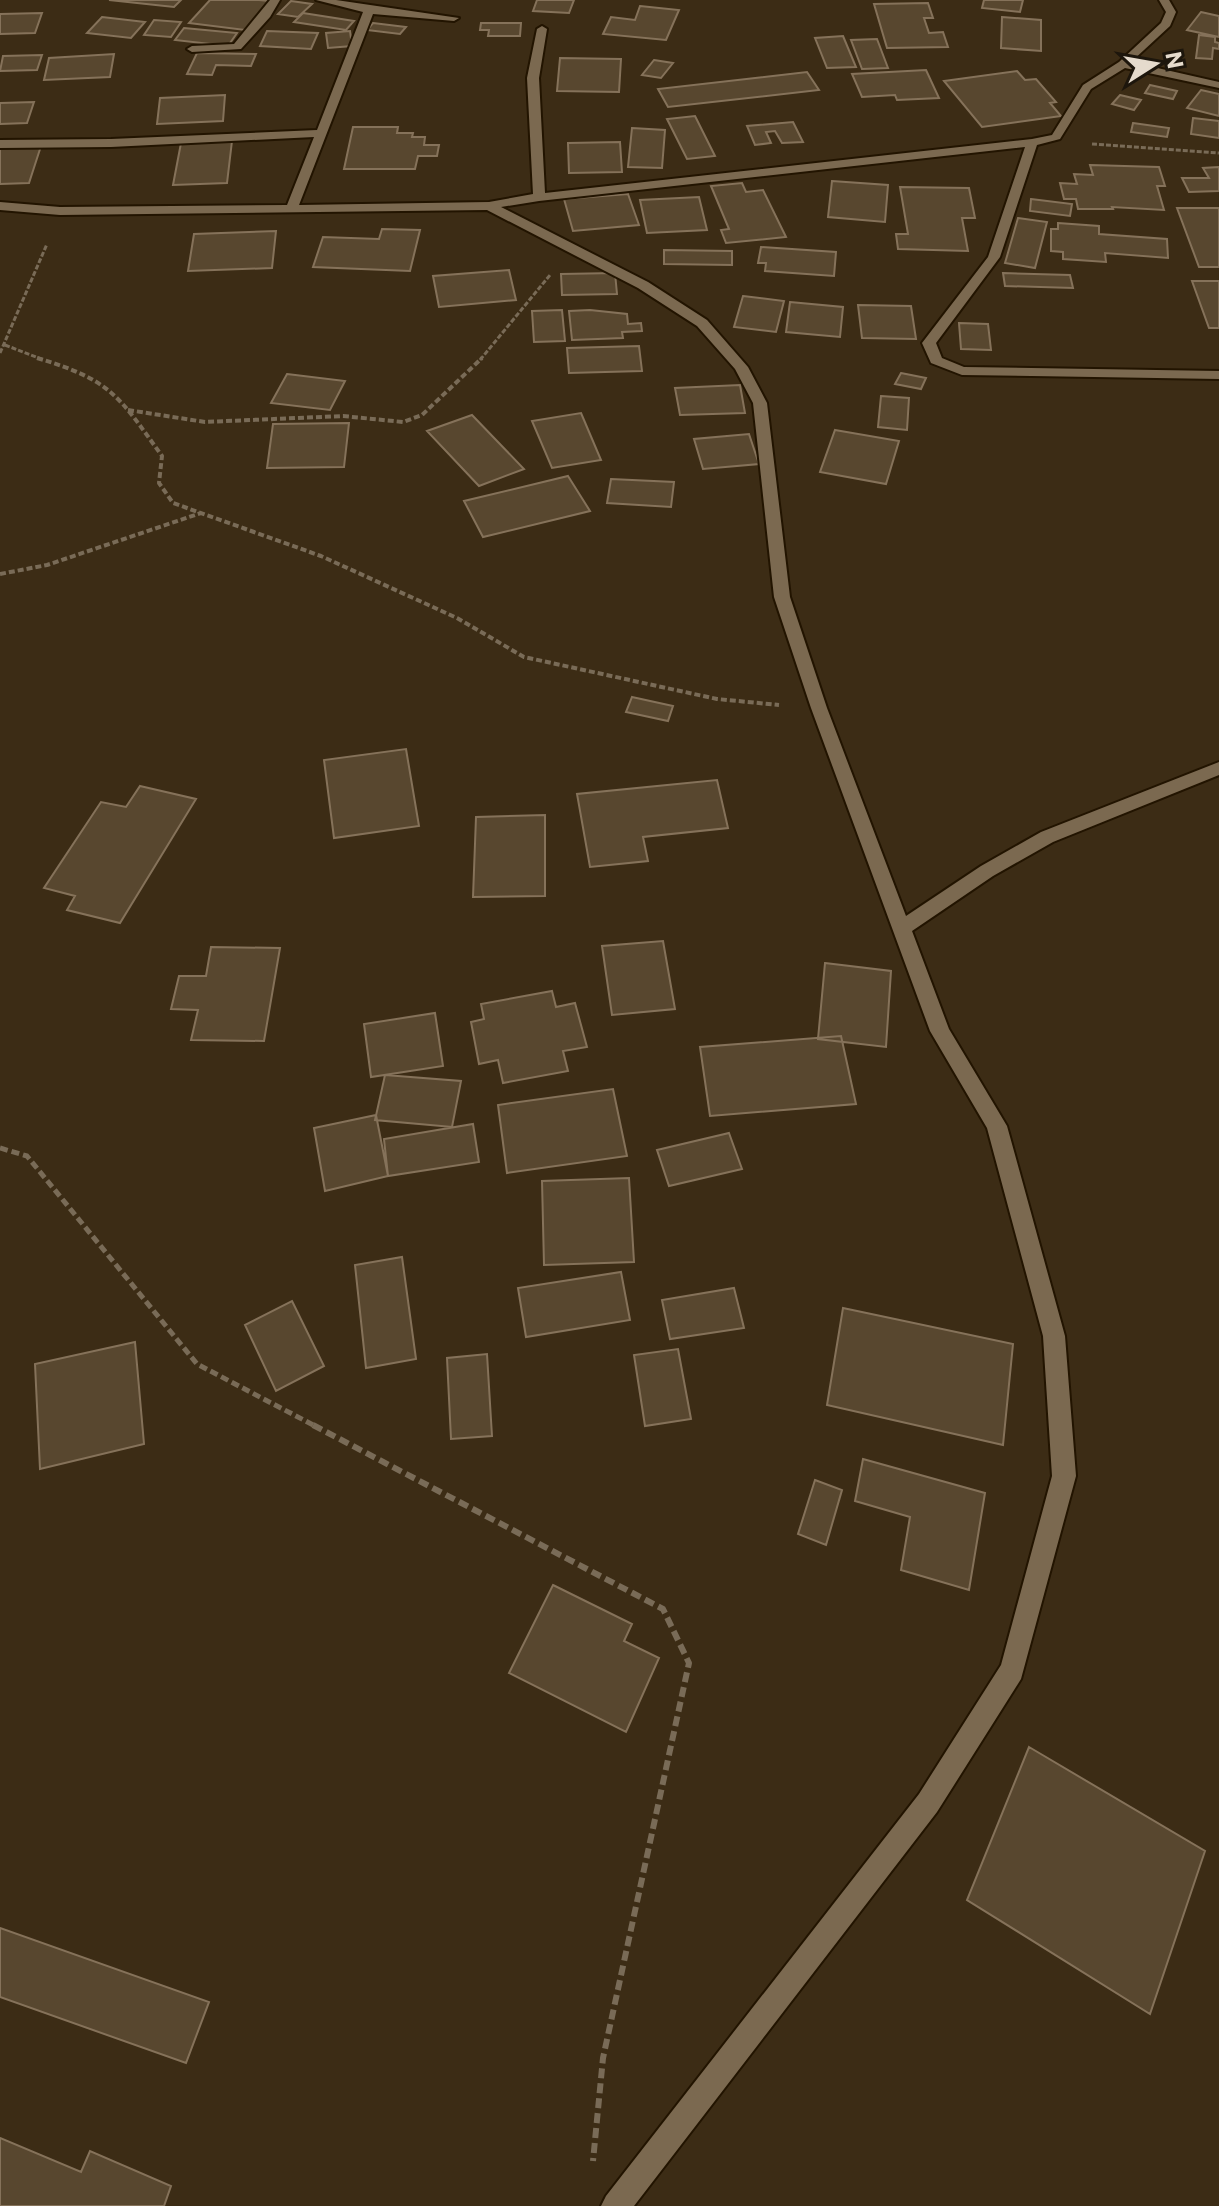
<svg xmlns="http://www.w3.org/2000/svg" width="1219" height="2206" viewBox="0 0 1219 2206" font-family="Commissioner,sans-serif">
	<rect width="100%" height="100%" fill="#3c2c15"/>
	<!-- building -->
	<path fill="#58472f" stroke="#85725a" stroke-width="2" d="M109,0H181L174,7Z
		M210,0H259L270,1L245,30L189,23Z
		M537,0H574L569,13L533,11Z
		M984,0H1023L1020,12L982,8Z
		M291,1L312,4L298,17L278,14Z
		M928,3L933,18H924L929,33L943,32L948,47L887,48L874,4Z
		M640,6L679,10L666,40L603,34L611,17L635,20Z
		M1201,12L1219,16V37L1187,30Z
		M42,13L35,33L0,34V14Z
		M303,13L354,21L346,30L294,22Z
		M102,17L145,22L131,38L87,33Z
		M1002,17L1041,20V51L1001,48Z
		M154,20L181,22L171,37L144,35Z
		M373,23L406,27L400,34L367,30Z
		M481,23H521L520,36H488L489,30H480Z
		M184,28L237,33L228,46L175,40Z
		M267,31L318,33L311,49L260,46Z
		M350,31L352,46L328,48L326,33Z
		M1199,35L1215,37V42L1219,43V49L1213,48L1212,59L1196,58Z
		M843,36L856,67L827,68L815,38Z
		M877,39L888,68L862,69L851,40Z
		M197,53L256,54L251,66L216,65L212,75L187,74Z
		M114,54L110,77L44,80L49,58Z
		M42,55L37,70L0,71L3,56Z
		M560,58L621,59L619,92L557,91Z
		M654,60L673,63L661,78L642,75Z
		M926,70L939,98L897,100L895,95L862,97L852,74Z
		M1017,71L1025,80L1036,79L1056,102L1050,103L1061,116L982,127L944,81Z
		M807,72L819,90L668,107L658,89Z
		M1150,85L1177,91L1173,99L1145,93Z
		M1201,90L1219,94V116L1187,108Z
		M225,95L223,121L157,124L160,98Z
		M1120,95L1141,100L1134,110L1112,104Z
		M34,102L27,123L0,124V103Z
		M695,116L715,156L687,159L667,119Z
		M1193,118L1219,121V138L1191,134Z
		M793,122L803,142L782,143L775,131L766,132L771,143L755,145L747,126Z
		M1133,123L1169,128L1167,137L1131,132Z
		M353,127H398L397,133H413L412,137H425L424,145H439L437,156H418L415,169H344Z
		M632,128L665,130L662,168L628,167Z
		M232,141L227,183L173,185L181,143Z
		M620,142L622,172L569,173L568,143Z
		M41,146L29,183L0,184V147Z
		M1090,165L1159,167L1165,186H1157L1164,210L1112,207L1113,209H1078L1076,199H1064L1060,183L1077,184L1074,174L1093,175Z
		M1219,167V191L1189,192L1182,178H1209L1203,168Z
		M832,181L888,185L885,222L828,217Z
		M742,183L746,192L763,190L786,237L726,243L721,230L729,229L711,186Z
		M900,187L969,188L975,218H962L968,251L898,249L896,234H908Z
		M628,194L639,225L573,231L564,199Z
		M699,197L707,230L647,233L640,200Z
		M1031,199L1072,204L1070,216L1030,211Z
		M1177,208H1219V267H1199Z
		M1018,218L1047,222L1035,268L1005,263Z
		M1058,223L1099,226V234L1167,239L1168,258L1105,253L1106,262L1063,259V252L1051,251V229H1058Z
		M382,229L420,230L410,271L313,267L323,237L379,239Z
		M276,231L272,268L188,271L194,234Z
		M761,247L836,252L834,276L765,271L766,263H758Z
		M664,250L732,251V265L664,264Z
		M509,270L516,300L439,307L433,276Z
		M615,273L617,294L562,295L561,274Z
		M1003,273L1070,275L1073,288L1005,286Z
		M1192,281H1219V328H1209Z
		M743,296L784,301L776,332L734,327Z
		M790,302L843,307L840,337L786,332Z
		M858,305L911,306L916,339L862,338Z
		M562,310L565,341L534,342L532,311Z
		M590,310L627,314L628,324L641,323L642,331L622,332L623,338L572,340L569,311Z
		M959,323L988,324L991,350L961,349Z
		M639,346L642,371L569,373L567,348Z
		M901,373L926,378L921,389L895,384Z
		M287,374L345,381L330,410L271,403Z
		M740,385L745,413L680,415L675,388Z
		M881,396L909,398L907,430L878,427Z
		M581,413L601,460L552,468L532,421Z
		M472,415L524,469L479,486L427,431Z
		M349,423L344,467L267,468L273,424Z
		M835,430L899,441L886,484L820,472Z
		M749,434L759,464L703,469L694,439Z
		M568,476L590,511L483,537L464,501Z
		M611,479L674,482L671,507L607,503Z
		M632,697L673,706L668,721L626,712Z
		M406,749L419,826L334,838L324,760Z
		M717,780L728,828L643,837L648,861L590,867L577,794Z
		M140,786L196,799L120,923L67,910L75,896L44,888L101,802L126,807Z
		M545,815V896L473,897L476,817Z
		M663,941L675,1009L612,1015L602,946Z
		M211,947L280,948L264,1041L191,1040L198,1010L171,1009L179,976H206Z
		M825,963L891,971L886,1047L818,1039Z
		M552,991L556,1007L575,1003L587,1047L563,1051L568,1071L503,1083L498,1060L479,1064L471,1022L484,1019L481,1004Z
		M435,1013L443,1066L371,1077L364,1024Z
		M841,1036L856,1104L710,1116L700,1047Z
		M385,1075L461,1081L452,1127L375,1120Z
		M613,1089L627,1156L507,1173L498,1105Z
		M376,1115L388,1176L325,1191L314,1128Z
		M473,1124L479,1162L388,1176L384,1139Z
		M729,1133L742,1169L669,1186L657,1150Z
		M629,1178L634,1262L544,1265L542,1181Z
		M402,1257L416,1359L366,1368L355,1265Z
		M621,1272L630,1320L526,1337L518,1288Z
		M734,1288L744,1328L670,1339L662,1300Z
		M292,1301L324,1366L276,1391L245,1325Z
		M843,1308L1013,1344L1003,1445L827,1405Z
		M135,1342L144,1444L40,1469L35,1364Z
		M678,1349L691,1419L645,1426L634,1355Z
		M487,1354L492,1436L451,1439L447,1358Z
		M863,1459L985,1493L969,1590L901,1570L910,1517L855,1501Z
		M815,1480L842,1490L826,1545L798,1534Z
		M553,1585L632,1624L624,1641L659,1658L626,1732L509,1673Z
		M1029,1747L1205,1851L1150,2014L967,1900Z
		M0,1928L209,2002L186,2063L0,1997Z
		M0,2138L81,2172L90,2151L171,2186L164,2206H0Z"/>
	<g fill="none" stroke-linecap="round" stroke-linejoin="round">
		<defs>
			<path id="minor" d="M270,0H280L270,17L241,49L192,52L187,49L192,46L234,44Z
				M316,0H336L459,18L454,21L373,14L299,205L489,202L533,194L527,78L537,29L542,26L547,29L539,78L545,193L1032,139L1052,135L1083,85L1119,62L1161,23L1166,12L1159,0H1169L1176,12L1170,26L1131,62L1219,82V88L1125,68L1091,89L1060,139L1037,145L1000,257L936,343L942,358L964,367L1219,371V379L962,375L931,363L922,343L988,257L1025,147L539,201L501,207L648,282L707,320L748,367L767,403L790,597L827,708L906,916L981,866L1041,832L1219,762V775L1053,842L993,876L912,931L949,1029L1007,1126L1065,1336L1076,1476L1021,1679L937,1812L634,2206H601L606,2196L919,1794L1001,1665L1052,1476L1043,1336L987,1128L930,1031L811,708L774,597L753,403L735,369L697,326L638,288L487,210L60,215L0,210V202L60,207L287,205L314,137L111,147L0,148V140L111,139L317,130L363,12Z"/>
		</defs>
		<!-- minor casing -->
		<use href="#minor" stroke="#221400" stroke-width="4"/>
		<!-- path-far3 -->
		<path stroke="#796b57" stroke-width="3" stroke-dasharray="5 2" stroke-linecap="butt" d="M1092,144L1219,153
			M5,345L44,360
			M0,353L47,244
			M480,360L550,275"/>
		<!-- path-far2 -->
		<path stroke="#796b57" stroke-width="4" stroke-dasharray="6 3" stroke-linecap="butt" d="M37,358C111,380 118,395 162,456L159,483L173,503L321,556L457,618L524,657L717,699L779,705
			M128,410L205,422L343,416L403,422L422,415L482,358
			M0,574L47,565L201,513"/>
		<!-- path-far1 -->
		<path stroke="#796b57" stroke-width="5" stroke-dasharray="8 4" stroke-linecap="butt" d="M0,1148L27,1156L197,1364L317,1427"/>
		<!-- path -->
		<path stroke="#796b57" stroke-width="6" stroke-dasharray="10 5" stroke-linecap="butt" d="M313,1425L663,1609L689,1663L603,2058L593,2161"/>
		<!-- minor -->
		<use href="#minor" fill="#7b6950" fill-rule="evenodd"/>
	</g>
	<!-- north arrow -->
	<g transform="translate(1155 64) rotate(79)" stroke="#1d160c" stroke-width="6" paint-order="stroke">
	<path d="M0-6L14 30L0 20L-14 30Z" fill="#e5dbcd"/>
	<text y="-12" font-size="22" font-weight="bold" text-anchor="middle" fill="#e5dbcd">N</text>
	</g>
</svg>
